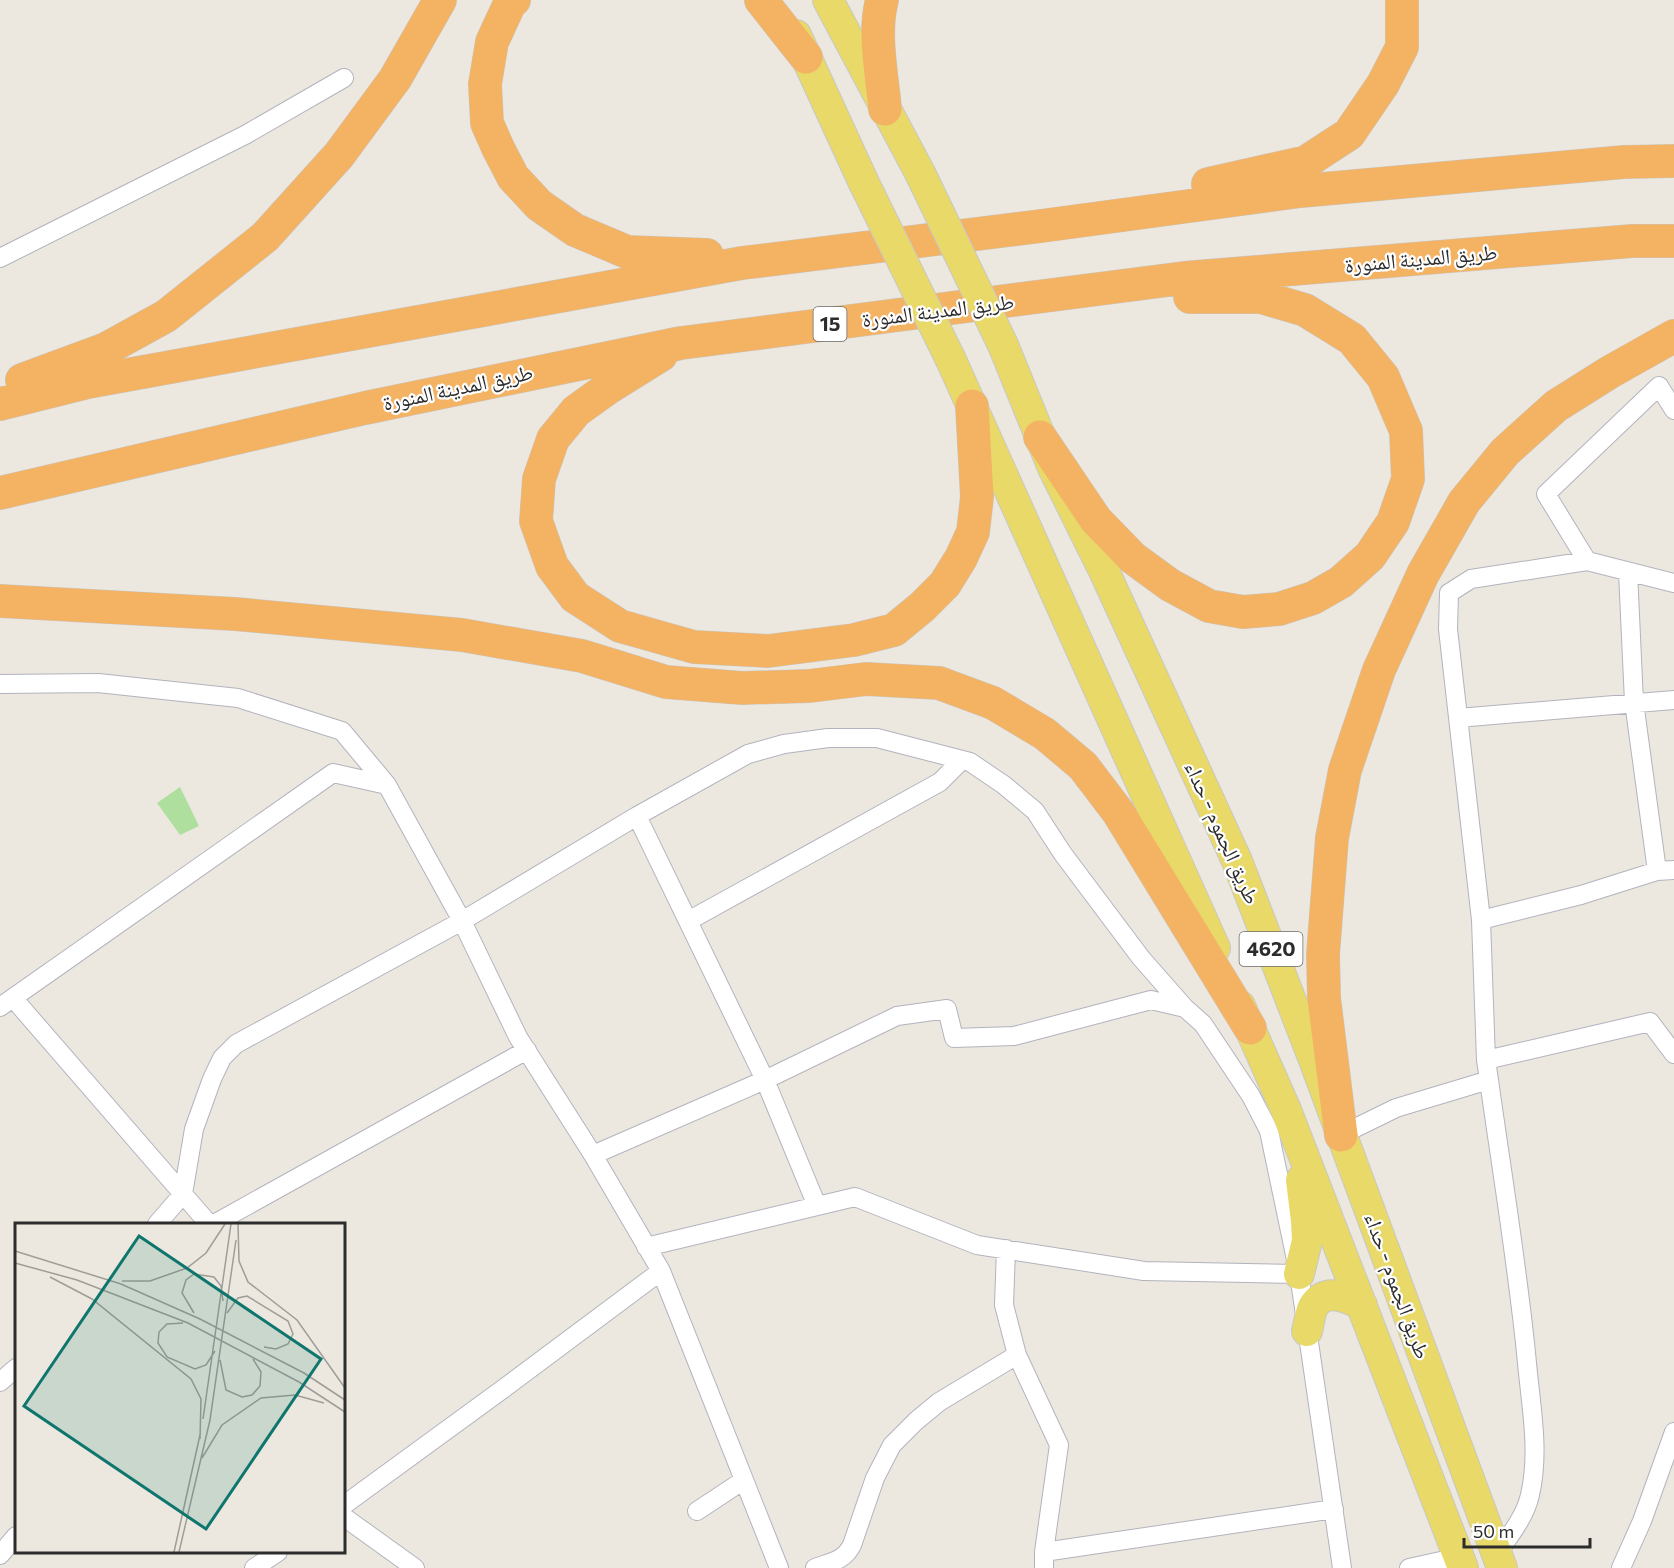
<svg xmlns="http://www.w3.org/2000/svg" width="1674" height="1568" viewBox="0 0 1674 1568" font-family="Commissioner,'Noto Naskh Arabic',sans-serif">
	<rect width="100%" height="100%" fill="#ece8df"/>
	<!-- green -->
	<path fill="#aedf9f" d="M180,787L199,826L180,835L157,803Z"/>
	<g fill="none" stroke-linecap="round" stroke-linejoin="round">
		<defs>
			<path id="street" d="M0,258L245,135L344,78
				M1587,561L1674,583
				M1628,572L1634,702L1657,871
				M0,684L98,683L238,698L342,731L387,785
				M1458,718L1674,700
				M637,816L765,1080L817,1206
				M1481,920L1581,895L1657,871L1674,870
				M688,921L940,782L962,760
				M13,998L209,1224
				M0,1007L333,773L387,785L462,921L518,1037L593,1155L661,1271L779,1568
				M1486,1060L1650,1022L1674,1054
				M1489,1080C1502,1174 1518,1268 1527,1363C1531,1407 1540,1452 1530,1495C1525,1517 1510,1535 1497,1554
				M1341,1135L1396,1108L1489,1080L1486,1060L1481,920L1448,629L1449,593L1471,579L1587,561L1546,494L1659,386L1674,410
				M593,1155L765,1080L897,1016L947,1009L954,1038L1014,1036L1151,1000L1185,1008
				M157,1224L183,1194L194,1129L212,1079L222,1058L236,1044L462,921L637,816L748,754L784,744L828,738H877L970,762L1004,785L1035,811L1063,854L1141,958L1185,1008L1203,1024L1251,1096L1269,1131L1299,1274L1342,1568
				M214,1224L527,1050
				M646,1247L855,1197L977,1245L1144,1271L1299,1274
				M1006,1249L1004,1305L1017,1355L1059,1445L1044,1552V1568
				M0,1382L16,1368
				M344,1505L507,1386L661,1271
				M697,1511L744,1480
				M344,1517L415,1568
				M1044,1552L1334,1509
				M0,1555L16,1536
				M254,1568L278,1552
				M815,1568C831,1562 844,1561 852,1545L875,1478L892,1445L916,1421L939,1402L1017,1355
				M1409,1568L1459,1557
				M1621,1568L1642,1521L1674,1432"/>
			<path id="primary" d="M828,0L920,173
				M796,35L863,181
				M1003,345L1053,468L1105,573L1237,861L1314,1060L1502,1568
				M951,360L1215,948
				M1240,1006L1286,1110L1463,1568
				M1299,1274L1307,1241L1306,1221L1301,1180
				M1307,1331C1309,1324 1310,1313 1313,1307C1325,1287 1347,1297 1362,1305"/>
			<path id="highway" d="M514,0L510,3L492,42L485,84L487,123L498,148L513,177L539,205L575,230L627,252L707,255
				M761,0L806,57
				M882,0C873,33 882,75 885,109
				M1208,184L1306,162L1349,134L1383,84L1402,47V0
				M661,355L608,388L576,411L553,439L539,479L536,521L552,566L575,597L620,626L694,647L768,651L854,640L894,630L922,607L945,584L961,558L973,532L977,497L972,406
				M22,380L106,349L166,316L265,237L339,155L395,79L440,0
				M0,404L88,382L742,263L1041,226L1301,191L1624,162L1674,161
				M1040,437L1096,520L1133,558L1170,585L1209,606L1243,612L1279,609L1313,598L1341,582L1370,556L1393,522L1408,479L1406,431L1383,377L1352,339L1305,310L1261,297H1190
				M0,493L365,408L681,343L1184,278L1632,241H1674
				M0,601L235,614L462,635L582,656L666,682L742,688L809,686L866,679L939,683L993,703L1045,734L1083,766L1118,812L1250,1028
				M1341,1135L1324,998L1323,954L1332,838L1345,770L1379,670L1423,574L1464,502L1505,452L1556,406L1610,372L1674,336"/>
		</defs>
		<!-- street casing -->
		<use href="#street" stroke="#b2b3be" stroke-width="20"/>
		<!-- primary casing -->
		<use href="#primary" stroke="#c8c8c8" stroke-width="32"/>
		<!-- highway casing -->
		<use href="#highway" stroke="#c8c8c8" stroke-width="34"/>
		<!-- street -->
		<use href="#street" stroke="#fff" stroke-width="18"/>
		<!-- primary -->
		<use href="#primary" stroke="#e8d969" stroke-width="30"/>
		<!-- highway -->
		<use href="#highway" stroke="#f4b263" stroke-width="33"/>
		<defs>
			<path id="primary-bridge" d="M920,173L1003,345
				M863,181L951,360"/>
		</defs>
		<!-- primary-bridge casing -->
		<use href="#primary-bridge" stroke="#c8c8c8" stroke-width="32" stroke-linecap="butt"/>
		<!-- primary-bridge -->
		<use href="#primary-bridge" stroke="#e8d969" stroke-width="30"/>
	</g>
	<g text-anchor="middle" stroke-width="4.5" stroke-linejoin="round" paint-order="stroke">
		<!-- shield labels -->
		<g fill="#fff" stroke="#6b6b6b" stroke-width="1.5">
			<rect x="813.5" y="307" width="33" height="34" rx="4.5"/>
			<rect x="1239.5" y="932" width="63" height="34" rx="4.5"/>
		</g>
		<g font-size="20" font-weight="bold" fill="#2c2c2c">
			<text x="830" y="331">15</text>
			<text x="1271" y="956">4620</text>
		</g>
		<!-- street labels -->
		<g font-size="21" fill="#2c2c2c" stroke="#fff">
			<text transform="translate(1421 259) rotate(-5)" y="7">طريق المدينة المنورة</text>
			<text transform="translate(938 311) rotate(-7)" y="7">طريق المدينة المنورة</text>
			<text transform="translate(458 388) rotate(-12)" y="7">طريق المدينة المنورة</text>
			<text transform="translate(1222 833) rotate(66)" y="7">طريق الجموم - حداء</text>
			<text transform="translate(1397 1286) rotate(70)" y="7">طريق الجموم - حداء</text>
		</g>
	</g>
	<!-- overview -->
	<g transform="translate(15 1223)">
		<rect width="330" height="330" fill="#ece8df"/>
		<path fill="none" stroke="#9f9d97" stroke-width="1.5" d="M223,1L224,38L233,59L282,97L330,165M0,28L106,61L185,96L289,150L330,177M0,40L62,57L173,100L284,159L330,189M35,54L77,76L176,156L186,176L185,216M107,58H135L172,45L191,30L210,1M179,90L167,70L171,57L179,51L199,54L206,63L208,78M212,90L223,75L232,73L273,98L278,111L273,121L261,126L249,124M168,100L152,101L144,109L143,120L152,134L180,146L191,142L200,128M205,137L211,167L227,174L237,172L245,163L246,149L238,136M188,196L216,1M187,235L207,202L246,175L280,172L309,180M159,329L185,212M164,329L195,197L221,17"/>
		<path fill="#0f766e" fill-opacity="0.15" stroke="#0f766e" stroke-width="3" d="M124,13L306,136L191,306L9,183Z"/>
		<rect width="330" height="330" fill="none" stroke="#2c2c2c" stroke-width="3"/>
	</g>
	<!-- scale -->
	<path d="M1464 1538v9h126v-9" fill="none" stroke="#2c2c2c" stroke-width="3"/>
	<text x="1473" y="1538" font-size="18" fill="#2c2c2c" stroke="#ffffff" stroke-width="4.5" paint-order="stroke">50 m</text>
</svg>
